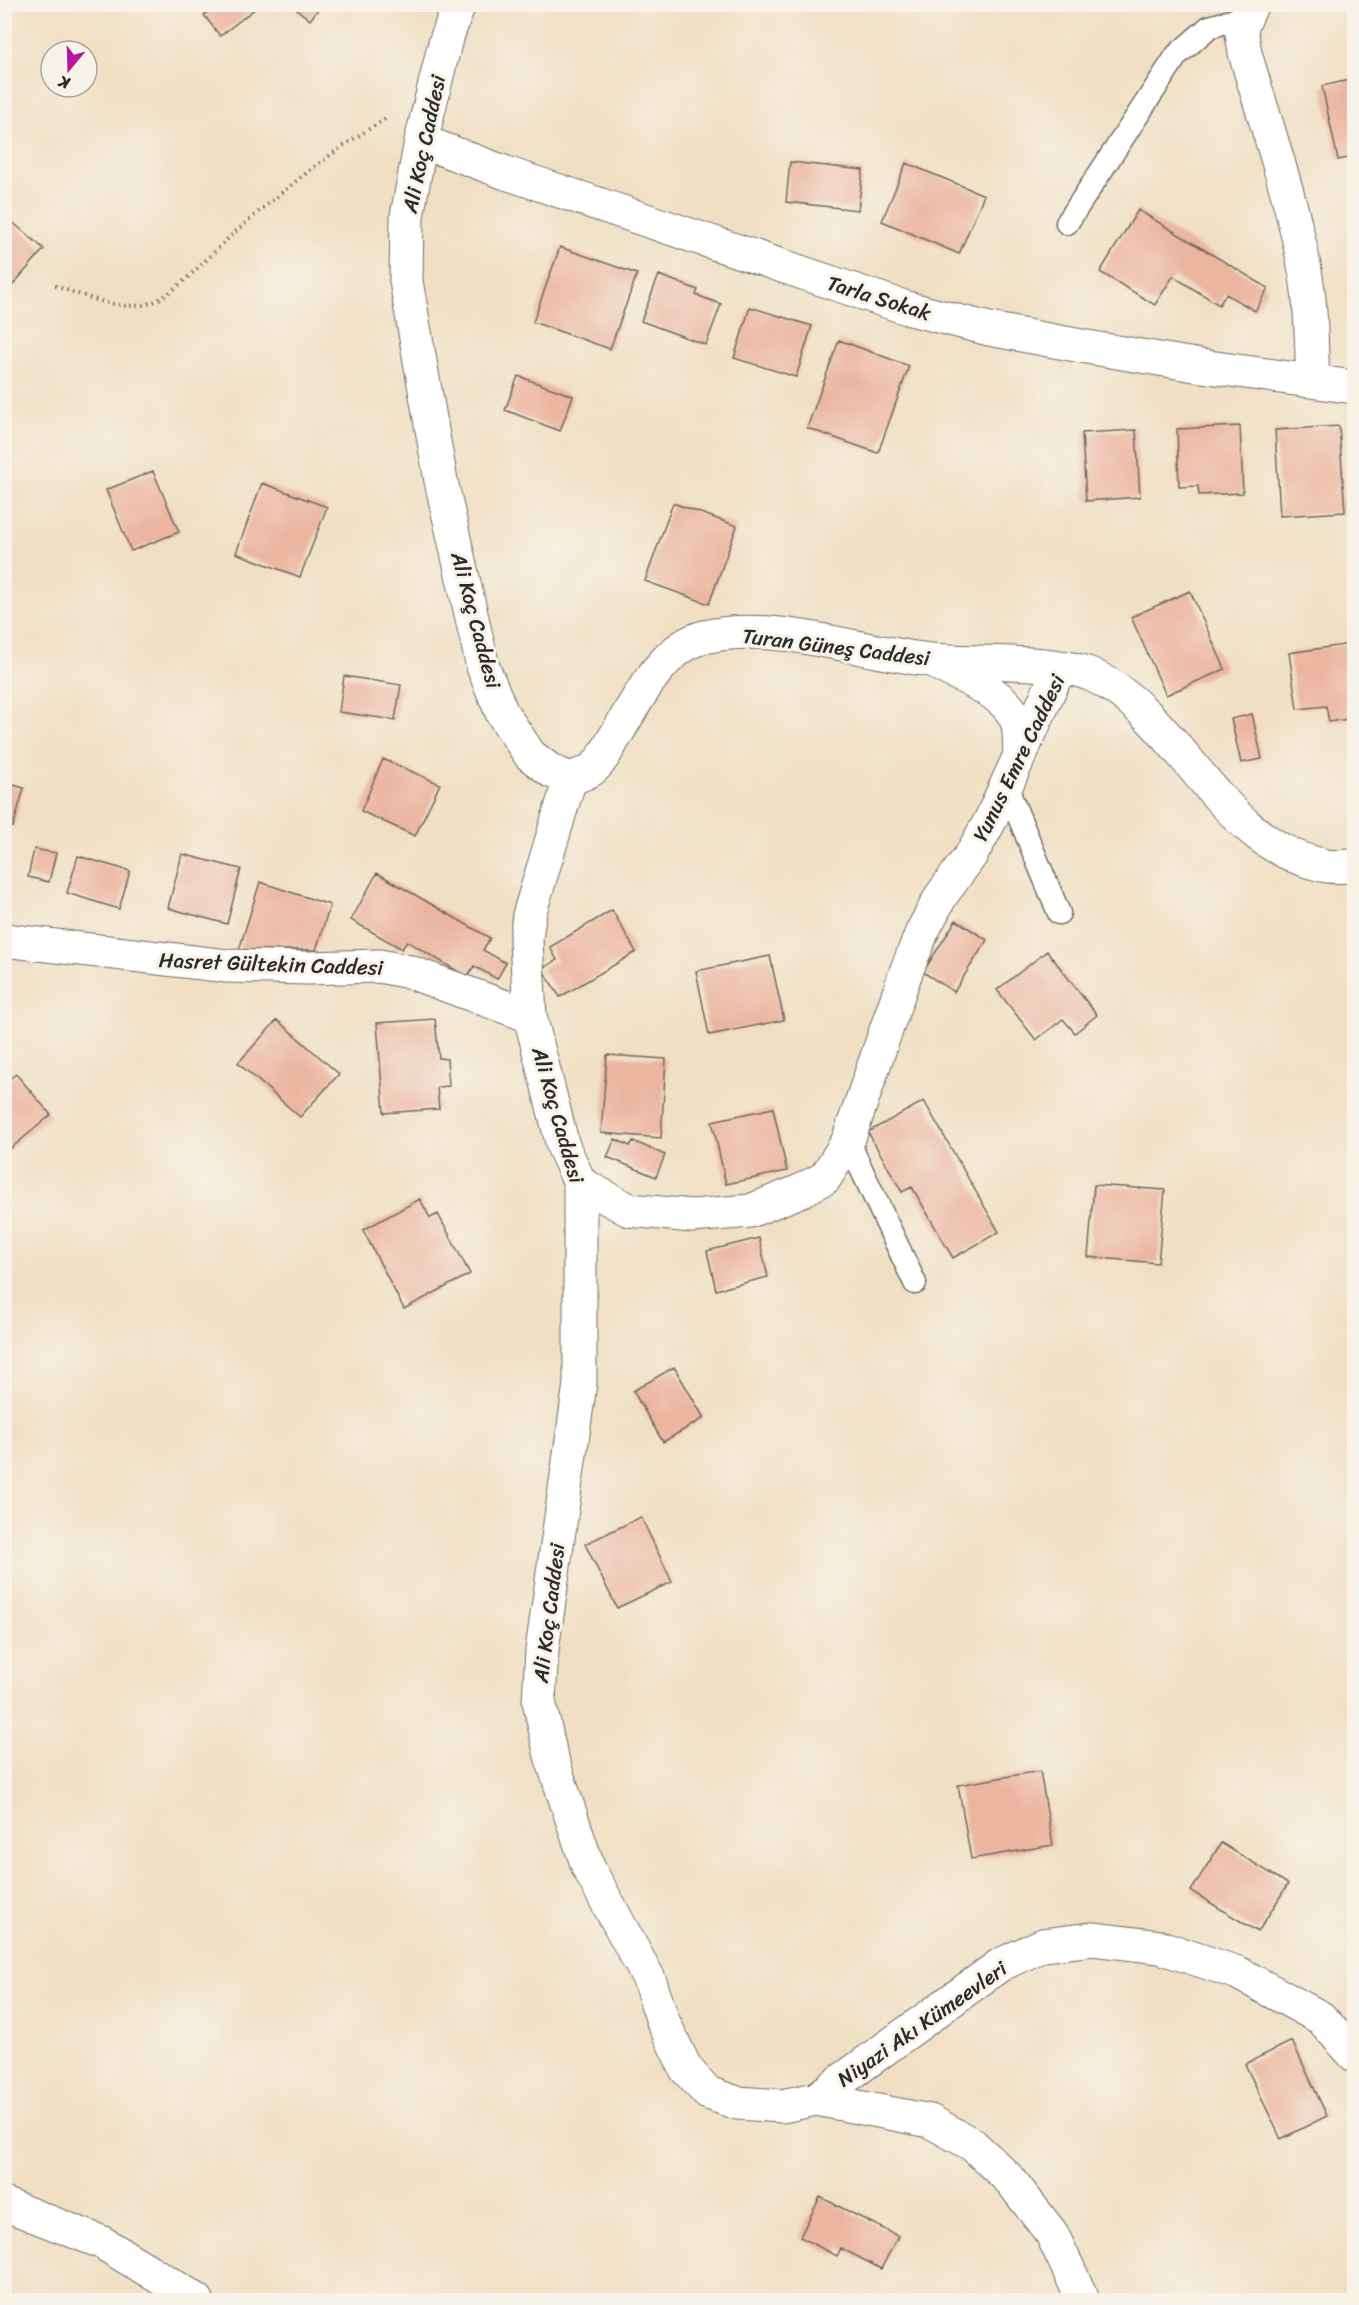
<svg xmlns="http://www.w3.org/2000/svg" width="1359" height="2305" viewBox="0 0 1359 2305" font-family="Sriracha,sans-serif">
	<rect width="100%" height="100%" fill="#f7f3e8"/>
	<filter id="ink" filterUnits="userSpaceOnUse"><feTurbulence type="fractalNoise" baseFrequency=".0167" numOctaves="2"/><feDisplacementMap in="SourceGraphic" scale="12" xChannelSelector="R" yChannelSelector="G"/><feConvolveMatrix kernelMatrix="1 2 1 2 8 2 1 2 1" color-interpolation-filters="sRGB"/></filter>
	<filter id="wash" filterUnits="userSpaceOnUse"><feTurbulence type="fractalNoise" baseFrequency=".008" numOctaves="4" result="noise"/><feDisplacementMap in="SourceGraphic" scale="24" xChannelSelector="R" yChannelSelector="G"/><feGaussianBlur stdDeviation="1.35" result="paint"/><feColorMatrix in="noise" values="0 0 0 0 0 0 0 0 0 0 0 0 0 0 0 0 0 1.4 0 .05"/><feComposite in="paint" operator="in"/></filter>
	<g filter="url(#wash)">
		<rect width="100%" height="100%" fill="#f0dfc2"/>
		<g id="blocks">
			<!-- building -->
			<path fill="#ebb59f" d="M217,4H261L220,36L204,15Z
				M290,4H322L310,20Z
				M1354,79V157L1338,160L1322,86Z
				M790,162L863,170L858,210L786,202Z
				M906,163L984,195L959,254L882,221Z
				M1138,210L1268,288L1255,311L1226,294L1219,305L1173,276L1155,305L1100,272Z
				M4,215L44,249L4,295Z
				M560,247L637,274L610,349L533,322Z
				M659,275L698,290L696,295L721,304L706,345L641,321Z
				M750,307L812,326L796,377L734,358Z
				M839,340L909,366L878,453L807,428Z
				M518,376L573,396L560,431L505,410Z
				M1240,426L1243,493L1199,495L1198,486L1179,487L1177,429Z
				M1339,426L1345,512L1280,516L1275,430Z
				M1136,430L1140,497L1086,501L1082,433Z
				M153,471L179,532L131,551L106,490Z
				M262,483L327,507L300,577L236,553Z
				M673,503L737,526L709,604L645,581Z
				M1190,591L1225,669L1166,695L1131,617Z
				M1350,644L1354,679V718L1329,722L1326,706L1297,709L1289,653Z
				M344,676L401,685L395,720L339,712Z
				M1252,714L1262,759L1241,763L1231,719Z
				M383,759L440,784L415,836L361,811Z
				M4,782L24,788L13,827L4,825Z
				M34,849L56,853L49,882L28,877Z
				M182,854L241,869L227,924L168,908Z
				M78,856L130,871L119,909L67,893Z
				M377,873L490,938L483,950L506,963L497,979L474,966L467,977L407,941L402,949L351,920Z
				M260,882L330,905L316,950H239Z
				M612,910L636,952L560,997L542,969L557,960L550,947Z
				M956,920L987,940L954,992L923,972Z
				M1047,951L1097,1015L1075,1033L1063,1019L1036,1040L997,990Z
				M770,956L784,1020L709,1035L696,971Z
				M435,1019L439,1058L447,1059L449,1086L437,1087L439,1109L384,1113L377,1023Z
				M277,1020L339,1074L300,1117L238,1063Z
				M607,1055L666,1059L661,1138L601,1133Z
				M16,1074L51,1115L4,1154V1083Z
				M924,1101L999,1232L953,1258L912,1187L902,1192L868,1132Z
				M773,1108L787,1171L726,1184L712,1121Z
				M615,1139L630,1146L633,1141L665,1155L656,1177L607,1157Z
				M1094,1185L1165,1190L1158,1263L1088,1257Z
				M420,1199L430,1218L438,1214L470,1274L404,1309L363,1230Z
				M759,1238L768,1277L716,1290L707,1251Z
				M674,1367L704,1418L663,1442L633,1391Z
				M641,1517L672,1582L617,1608L585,1544Z
				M1040,1771L1053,1845L971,1859L958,1785Z
				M1221,1843L1288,1884L1258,1932L1191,1891Z
				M1292,2041L1327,2116L1281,2139L1245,2064Z
				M820,2197L898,2236L881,2269L841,2248L837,2256L800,2237Z"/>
		</g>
	</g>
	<g filter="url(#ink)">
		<use href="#blocks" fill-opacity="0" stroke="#706a60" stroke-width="1.5"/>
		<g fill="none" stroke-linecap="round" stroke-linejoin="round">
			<defs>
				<path id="service" d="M1067,223L1177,55L1209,27L1245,17
					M1006,786L1059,913
					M848,1141L915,1283"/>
				<path id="minor" d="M459,4L445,43L421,141L407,216L406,281L441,481L483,667L502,713L530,755L551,771L570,779
					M1252,4L1241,28L1245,53C1266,125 1292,197 1305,271C1312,307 1311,345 1313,381
					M421,141L506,173L907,308L989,329L1087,347L1201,366L1354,387
					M940,665C965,679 1010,694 1018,725C1020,734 1019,745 1020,754
					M570,779L529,915L526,940L530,1016L563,1146L580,1183V1384L542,1650L539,1701L551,1756L588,1867L649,1979L663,2021L686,2069L708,2093L737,2103L782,2106L816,2099L930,2121L973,2145L1011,2181L1052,2234L1083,2300
					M570,779C576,776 585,774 591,770C600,764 608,749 613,740C635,705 660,648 704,637C775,620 858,652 930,660C972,664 1055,659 1092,675C1183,718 1218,843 1322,865C1332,868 1344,866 1354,866
					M4,940L227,966L307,968L379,966L410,972L530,1016
					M580,1183L629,1210L692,1216L750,1211L800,1191L825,1178L848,1141L906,972L922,932L941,896L971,855L990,821L1060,667
					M816,2099L1000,1965L1043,1945L1093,1939L1160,1947L1238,1973L1321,2018L1354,2055
					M4,2204L101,2242L197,2300"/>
			</defs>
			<!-- service casing -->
			<use href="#service" stroke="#706a60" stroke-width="25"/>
			<!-- minor casing -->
			<use href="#minor" stroke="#706a60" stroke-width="35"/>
			<!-- path -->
			<path stroke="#706a60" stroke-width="4" stroke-dasharray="1.5 4.5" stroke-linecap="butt" d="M55,286C84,295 123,314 153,302C175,294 214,251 233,234C282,191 331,151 387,118"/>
			<!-- service -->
			<use href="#service" stroke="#fff" stroke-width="22"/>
			<!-- minor -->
			<use href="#minor" stroke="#fff" stroke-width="33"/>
		</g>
	</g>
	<g text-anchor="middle" stroke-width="6" stroke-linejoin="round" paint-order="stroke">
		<!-- street labels -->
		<g font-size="21" fill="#2b2b2b" stroke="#f7f3e8">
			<text transform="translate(424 144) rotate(-78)" y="7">Ali Koç Caddesi</text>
			<text transform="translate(879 298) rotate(17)" y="7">Tarla Sokak</text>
			<text transform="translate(476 620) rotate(75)" y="7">Ali Koç Caddesi</text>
			<text transform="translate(836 647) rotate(7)" y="7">Turan Güneş Caddesi</text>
			<text transform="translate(1019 758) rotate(-64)" y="7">Yunus Emre Caddesi</text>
			<text transform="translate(271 964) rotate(2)" y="7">Hasret Gültekin Caddesi</text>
			<text transform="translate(558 1115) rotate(74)" y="7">Ali Koç Caddesi</text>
			<text transform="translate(549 1613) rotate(-83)" y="7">Ali Koç Caddesi</text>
			<text transform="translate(922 2024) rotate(-35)" y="7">Niyazi Akı Kümeevleri</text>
		</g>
	</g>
	<!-- margin -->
	<rect width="1359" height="2305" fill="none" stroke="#f7f3e8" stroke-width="24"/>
	<!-- north arrow -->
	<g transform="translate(69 69) rotate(199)"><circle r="28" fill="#f7f3e8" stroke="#a5a39c" stroke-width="1.5"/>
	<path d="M0-4.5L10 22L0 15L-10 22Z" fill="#b5179e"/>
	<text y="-9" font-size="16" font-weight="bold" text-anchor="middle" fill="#2b2b2b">K</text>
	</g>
</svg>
